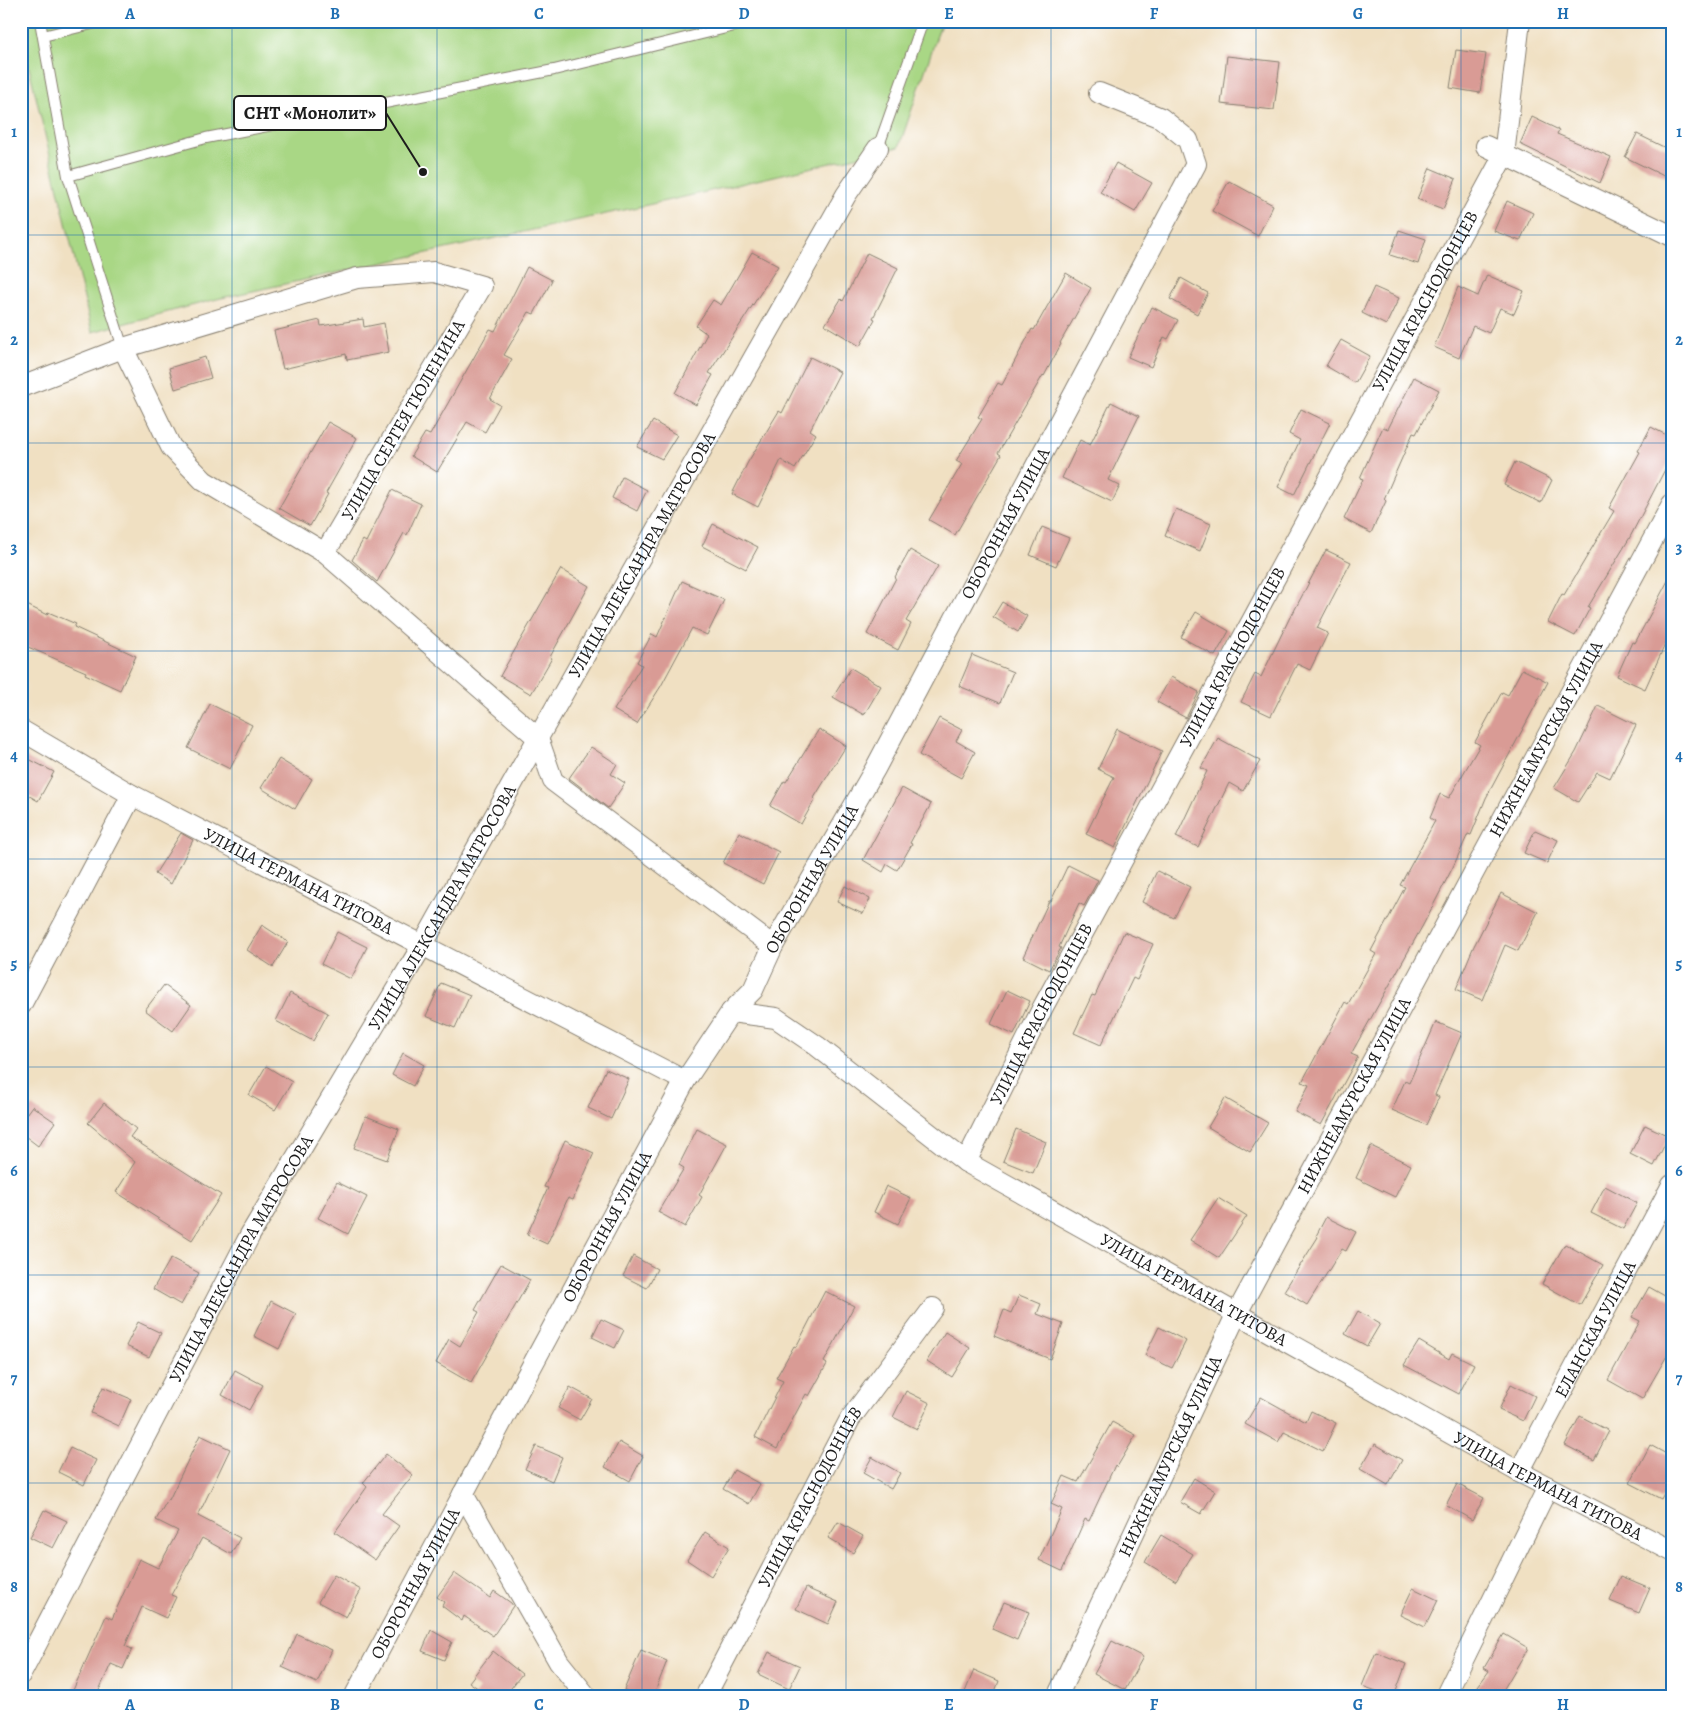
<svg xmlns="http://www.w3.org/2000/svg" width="1693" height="1718" viewBox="0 0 1693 1718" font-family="Alegreya,serif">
	<rect width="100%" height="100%" fill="#fff"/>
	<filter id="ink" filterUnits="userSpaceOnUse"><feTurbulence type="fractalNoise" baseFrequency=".02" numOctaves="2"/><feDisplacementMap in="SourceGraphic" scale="10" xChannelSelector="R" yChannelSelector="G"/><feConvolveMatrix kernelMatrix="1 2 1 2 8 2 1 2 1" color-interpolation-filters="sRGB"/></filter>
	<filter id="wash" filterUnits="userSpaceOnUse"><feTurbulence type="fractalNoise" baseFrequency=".0096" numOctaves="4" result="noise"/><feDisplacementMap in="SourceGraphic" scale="20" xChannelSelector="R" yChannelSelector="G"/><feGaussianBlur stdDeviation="1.12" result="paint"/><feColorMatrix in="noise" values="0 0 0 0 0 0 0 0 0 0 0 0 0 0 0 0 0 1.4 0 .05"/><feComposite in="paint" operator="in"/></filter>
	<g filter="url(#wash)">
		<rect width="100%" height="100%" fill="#f0e0c2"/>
		<!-- green -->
		<path fill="#a9d785" stroke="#627a50" d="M21,21H942L899,147L684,197L221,298L92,332L21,34Z"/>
		<g id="blocks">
			<!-- building -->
			<path fill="#d99b95" d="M1456,50L1486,54L1480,93L1450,88Z
				M1227,56L1280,62L1274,110L1221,104Z
				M1532,117L1559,130L1557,134L1611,157L1600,183L1520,144Z
				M1637,134L1672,151V180L1625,157Z
				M1116,163L1152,183L1135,212L1100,192Z
				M1430,168L1456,179L1443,209L1417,199Z
				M1229,181L1273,205L1258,236L1212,211Z
				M1507,201L1533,213L1520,241L1494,231Z
				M1399,230L1426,239L1418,264L1390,255Z
				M752,252L778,266L709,373L713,375L696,405L675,393L707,334L696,326L713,300L721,305Z
				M867,253L898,268L873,318L875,319L860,346L825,325L841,299L843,301Z
				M527,267L552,280L534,314L529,312L504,355L512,359L490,399L500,405L485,432L467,422L437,472L411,456L425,433L430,435L490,329L495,331Z
				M1066,273L1091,288L1060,343L1061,344L1044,376L1043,375L998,453L1001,455L955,535L929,520L962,464L956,461L982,419L978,417L998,383L1002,385L1032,329L1034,330Z
				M1487,275L1524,291L1514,314L1500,308L1489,333L1473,326L1459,358L1434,347L1458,287L1478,296Z
				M1181,278L1208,293L1197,314L1170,299Z
				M1374,287L1399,298L1386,325L1362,313Z
				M1152,307L1178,320L1168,339L1164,337L1151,367L1128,357Z
				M363,319L364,327L384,323L389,352L347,360L346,354L283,369L274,331L320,320L321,326Z
				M1341,340L1370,356L1355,383L1326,366Z
				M205,357L211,378L175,389L169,368Z
				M810,357L840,372L810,430L816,434L795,469L781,460L758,507L732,494L748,462L779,411L782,413Z
				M1414,377L1439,390L1416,434L1413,433L1384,499L1386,501L1371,533L1344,519L1363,479L1360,478L1383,427L1388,429Z
				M1111,402L1139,416L1108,480L1120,486L1112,502L1062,478L1080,440L1090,445Z
				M1301,409L1330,423L1294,495L1278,487L1300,440L1289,434Z
				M653,421L677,435L662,459L637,447Z
				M328,422L357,438L326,493L328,494L310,526L279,508Z
				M1651,427L1672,438V456L1629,539L1588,607L1590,608L1575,636L1548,622L1562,594L1564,595L1614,511L1609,508L1640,452L1638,451Z
				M1515,462L1552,480L1541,503L1504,485Z
				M622,477L647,490L637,511L612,498Z
				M392,490L421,504L407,535L404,533L377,582L352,560L363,540L366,542Z
				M1176,509L1211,524L1200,551L1165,536Z
				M713,524L758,547L746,569L702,546Z
				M1042,527L1069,538L1056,566L1030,555Z
				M910,550L938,566L906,621L911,624L898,650L867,634L896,578L895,577Z
				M1326,550L1351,562L1317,628L1328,633L1310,670L1297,664L1271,716L1241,702L1255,674L1261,677L1291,615H1292Z
				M561,569L589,586L550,657L552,658L531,694L500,676Z
				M1672,573V629L1645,689L1617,676L1632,642L1635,643Z
				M682,581L724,600L707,635L692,628L661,686L637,724L614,710L642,665L637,662L652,634L657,637Z
				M21,602L47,615L48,612L76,624L74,627L136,656L120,690L85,674L86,672L21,644Z
				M1002,602L1027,616L1018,632L993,617Z
				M1196,612L1229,631L1215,656L1181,637Z
				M972,655L1013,672L1000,703L959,686Z
				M851,668L881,686L864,715L833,697Z
				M1522,669L1548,682L1486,798L1471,835L1468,834L1453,867L1423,925L1351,1054L1358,1057L1321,1125L1295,1112L1309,1085L1302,1082L1345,1002L1348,1004L1376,954L1371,951L1405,887L1400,885L1435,821L1430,818L1440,794L1449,798L1480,745L1475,742L1502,692L1508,695Z
				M1171,677L1199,692L1186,718L1157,702Z
				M210,704L252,725L230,769L188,748Z
				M1598,706L1636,725L1610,778L1597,772L1578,802L1554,788L1576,752Z
				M939,718L962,730L956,741L975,752L961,778L919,755Z
				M819,729L846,746L814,798L815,799L801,824L770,806L784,781L786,782Z
				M1117,729L1162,751L1115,848L1086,834L1114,777L1098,769Z
				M1218,738L1260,761L1243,791L1229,783L1198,847L1176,837L1207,771L1201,768Z
				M591,747L617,764L611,774L625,783L608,808L569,778Z
				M21,755L54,772L38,801L21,791Z
				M279,759L312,779L295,809L261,788Z
				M902,788L931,804L910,843L912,844L897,870L887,864L883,872L863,860Z
				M1535,830L1558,840L1547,863L1524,853Z
				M739,832L779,852L763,884L723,863Z
				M181,833L193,840L171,884L155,874Z
				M1068,865L1098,880L1084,906L1079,903L1059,947L1061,948L1049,970L1023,957L1049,901H1051Z
				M1157,871L1190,887L1174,918L1142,902Z
				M845,886L870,899L863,914L837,902Z
				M1501,893L1538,912L1518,951L1505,945L1482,1000L1456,989L1473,948Z
				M262,925L288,942L273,967L247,950Z
				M337,932L367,947L351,979L321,964Z
				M1124,932L1153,944L1137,980L1133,978L1101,1045L1074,1033L1092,995L1095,996Z
				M441,983L470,995L455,1028L426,1016Z
				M164,985L191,1005L173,1031L145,1010Z
				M1007,990L1030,1001L1014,1035L991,1024Z
				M290,993L328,1013L313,1041L276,1021Z
				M1436,1022L1462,1033L1435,1095L1439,1097L1426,1125L1392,1110L1405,1081L1409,1083Z
				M403,1053L424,1065L413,1086L392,1075Z
				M266,1066L292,1082L275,1110L249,1095Z
				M606,1069L629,1079L611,1119L588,1108Z
				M1225,1098L1268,1123L1250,1152L1208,1127Z
				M104,1103L136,1129L130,1137L221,1195L192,1240L116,1192L135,1162L88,1123Z
				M32,1106L55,1122L38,1146L21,1133V1121Z
				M366,1116L399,1129L387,1160L354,1148Z
				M1645,1125L1669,1136L1654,1166L1630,1154Z
				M697,1129L727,1144L699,1195L702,1197L685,1227L658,1212L684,1168L679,1165Z
				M1016,1129L1046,1142L1033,1173L1003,1161Z
				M565,1140L594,1153L573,1200L568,1198L547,1244L527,1235L548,1188L544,1187Z
				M1371,1146L1411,1165L1395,1197L1356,1178Z
				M337,1182L367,1197L348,1234L318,1218Z
				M886,1186L911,1198L898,1224L874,1212Z
				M1605,1186L1637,1203L1623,1229L1591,1213Z
				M1218,1198L1247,1216L1219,1258L1190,1240Z
				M1326,1217L1356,1232L1346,1251L1342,1249L1307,1305L1284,1291L1318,1237L1316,1236Z
				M1565,1244L1603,1265L1580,1305L1542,1284Z
				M633,1256L657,1269L647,1288L623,1276Z
				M171,1258L199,1273L181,1305L153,1289Z
				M501,1264L530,1280L471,1383L436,1363L449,1339L460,1346L479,1312L475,1310Z
				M1649,1287L1672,1300V1347L1642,1399L1608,1380L1640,1321L1632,1317Z
				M825,1291L854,1306L824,1362L827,1364L809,1396L806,1394L777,1449L755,1437L783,1381L776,1378L794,1346L796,1347Z
				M1019,1295L1041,1304L1037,1314L1063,1324L1050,1359L994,1336L1004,1310L1011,1313Z
				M271,1301L296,1314L279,1349L254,1336Z
				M1358,1311L1380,1324L1367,1346L1345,1334Z
				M601,1319L624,1330L615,1348L592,1337Z
				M138,1322L161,1333L149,1357L126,1346Z
				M1159,1327L1186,1341L1172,1368L1145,1355Z
				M945,1332L970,1348L952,1377L927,1361Z
				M1419,1341L1449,1359L1452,1353L1474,1364L1459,1394L1404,1365Z
				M235,1370L263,1385L249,1410L222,1395Z
				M1511,1384L1535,1396L1523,1421L1499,1410Z
				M103,1387L131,1399L119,1426L91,1413Z
				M570,1387L592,1399L580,1420L558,1408Z
				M906,1391L930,1403L917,1429L893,1417Z
				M1261,1397L1306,1422L1311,1411L1336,1423L1323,1451L1284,1432L1278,1442L1245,1424Z
				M1580,1416L1609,1431L1594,1460L1565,1445Z
				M1112,1422L1136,1435L1117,1467L1115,1465L1089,1521L1085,1519L1062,1571L1039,1560L1062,1509L1051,1504L1064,1476L1078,1482Z
				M200,1435L230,1449L198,1516L240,1538L231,1554L202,1538L171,1595L176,1597L166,1618L142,1607L125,1646L132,1649L123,1669L111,1664L96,1697H70L106,1616L112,1619L139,1559L158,1568L178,1531L156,1520L168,1499L169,1500Z
				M619,1442L643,1456L630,1481L605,1467Z
				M1375,1444L1402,1460L1388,1485L1360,1469Z
				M1650,1445L1672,1457V1478L1661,1499L1630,1483Z
				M536,1446L562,1457L552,1481L525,1469Z
				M70,1448L96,1460L84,1485L58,1472Z
				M386,1454L413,1475L382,1514L399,1526L375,1560L335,1532L367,1487L363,1483Z
				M872,1457L900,1473L891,1489L863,1473Z
				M734,1470L760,1484L749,1504L723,1489Z
				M1194,1478L1215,1491L1201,1514L1180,1502Z
				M1457,1484L1484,1498L1472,1520L1446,1505Z
				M44,1510L67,1521L53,1548L30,1537Z
				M838,1522L863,1536L853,1553L828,1538Z
				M705,1532L729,1547L711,1576L687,1560Z
				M1161,1535L1193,1554L1176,1581L1145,1562Z
				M454,1573L490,1598L494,1591L511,1603L513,1606L493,1636L464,1616L462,1621L442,1606L444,1602L437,1597Z
				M334,1575L361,1590L346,1617L318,1602Z
				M1621,1576L1650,1588L1639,1613L1610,1601Z
				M806,1588L838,1602L828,1624L796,1609Z
				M1413,1588L1438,1600L1425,1627L1400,1615Z
				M1004,1602L1029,1612L1017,1640L992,1629Z
				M431,1630L452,1642L444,1660L422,1651Z
				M297,1634L332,1650L317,1683L282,1667Z
				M1504,1634L1528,1648L1499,1697H1470L1489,1671L1484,1668Z
				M1112,1641L1143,1657L1125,1690L1094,1674Z
				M641,1650L667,1661L653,1697H640L624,1690Z
				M493,1651L522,1674L504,1697H473L479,1689L469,1682Z
				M769,1652L800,1666L789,1689L758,1674Z
				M1376,1652L1406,1664L1394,1697L1362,1686Z
				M974,1670L999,1681L993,1697H963Z"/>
		</g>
	</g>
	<g filter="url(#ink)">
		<use href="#blocks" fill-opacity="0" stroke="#867e6f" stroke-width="1"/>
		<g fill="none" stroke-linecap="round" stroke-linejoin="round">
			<defs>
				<path id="lane" d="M40,21L68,176L123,348
					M43,36L104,21
					M878,148L923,21
					M68,176L206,138L554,70L755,21"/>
				<g id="street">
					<path d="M1486,146L1672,236"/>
					<path d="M123,348L171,447L204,481L325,553L538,738L553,781L773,946"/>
					<path d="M21,387L123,348L357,278L434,272L482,286L325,553"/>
					<path id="s1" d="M21,730L132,795L685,1081"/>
					<path d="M21,1005L132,795"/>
					<path id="s2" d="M731,1012L776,1018L817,1046L966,1162L1519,1472L1672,1551"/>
					<path id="s3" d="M966,1162L1043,1007L1504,155L1520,21"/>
					<path id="s4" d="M1519,1472L1672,1185"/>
					<path d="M463,1494L559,1662L587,1697"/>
					<path id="s5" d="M21,1674L250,1235L422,946L538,738L846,195L878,148"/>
					<path id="s6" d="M354,1697L685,1081L731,1012L753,990L773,946L875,769L1196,164L1188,140L1161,118L1099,93"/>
					<path id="s7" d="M705,1697L850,1419L933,1308"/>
					<path id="s8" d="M1057,1697L1237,1313L1672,504"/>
					<path d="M1445,1697L1548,1487"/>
				</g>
			</defs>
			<!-- lane casing -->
			<use href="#lane" stroke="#867e6f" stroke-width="12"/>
			<!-- street casing -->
			<use href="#street" stroke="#867e6f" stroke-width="22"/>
			<!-- lane -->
			<use href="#lane" stroke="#fff" stroke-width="10"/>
			<!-- street -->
			<use href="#street" stroke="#fff" stroke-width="20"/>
		</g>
	</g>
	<!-- grid -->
	<path fill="none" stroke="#1f6fb2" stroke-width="1" stroke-opacity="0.55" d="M232,21V1697M437,21V1697M642,21V1697M846,21V1697M1051,21V1697M1256,21V1697M1461,21V1697M21,235H1672M21,443H1672M21,651H1672M21,859H1672M21,1067H1672M21,1275H1672M21,1483H1672"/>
	<g text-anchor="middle" stroke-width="4" stroke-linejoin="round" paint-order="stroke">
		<!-- street labels -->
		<g font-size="18" fill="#1c1c1c" stroke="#fff">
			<text dy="6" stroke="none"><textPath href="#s3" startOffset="976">УЛИЦА КРАСНОДОНЦЕВ</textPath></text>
			<text transform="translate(403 420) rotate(-60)" y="6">УЛИЦА СЕРГЕЯ ТЮЛЕНИНА</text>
			<text dy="6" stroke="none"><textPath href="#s6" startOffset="1344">ОБОРОННАЯ УЛИЦА</textPath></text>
			<text dy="6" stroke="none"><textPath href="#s5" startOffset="1280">УЛИЦА АЛЕКСАНДРА МАТРОСОВА</textPath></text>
			<text dy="6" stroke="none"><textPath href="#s3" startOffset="571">УЛИЦА КРАСНОДОНЦЕВ</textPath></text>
			<text dy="6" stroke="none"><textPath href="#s8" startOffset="1076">НИЖНЕАМУРСКАЯ УЛИЦА</textPath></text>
			<text dy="6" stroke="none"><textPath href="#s6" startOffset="939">ОБОРОННАЯ УЛИЦА</textPath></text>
			<text dy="6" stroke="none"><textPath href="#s1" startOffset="316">УЛИЦА ГЕРМАНА ТИТОВА</textPath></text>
			<text dy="6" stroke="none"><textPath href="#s5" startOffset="875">УЛИЦА АЛЕКСАНДРА МАТРОСОВА</textPath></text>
			<text dy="6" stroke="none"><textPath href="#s3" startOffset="166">УЛИЦА КРАСНОДОНЦЕВ</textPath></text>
			<text dy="6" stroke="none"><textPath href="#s8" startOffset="671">НИЖНЕАМУРСКАЯ УЛИЦА</textPath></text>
			<text dy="6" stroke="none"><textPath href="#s6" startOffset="534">ОБОРОННАЯ УЛИЦА</textPath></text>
			<text dy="6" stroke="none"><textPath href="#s5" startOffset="470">УЛИЦА АЛЕКСАНДРА МАТРОСОВА</textPath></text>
			<text dy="6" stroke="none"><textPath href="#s2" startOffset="545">УЛИЦА ГЕРМАНА ТИТОВА</textPath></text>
			<text dy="6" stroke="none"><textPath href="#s4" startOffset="162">ЕЛАНСКАЯ УЛИЦА</textPath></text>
			<text dy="6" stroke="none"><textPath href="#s8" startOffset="266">НИЖНЕАМУРСКАЯ УЛИЦА</textPath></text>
			<text dy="6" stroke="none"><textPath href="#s2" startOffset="950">УЛИЦА ГЕРМАНА ТИТОВА</textPath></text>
			<text dy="6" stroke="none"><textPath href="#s7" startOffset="226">УЛИЦА КРАСНОДОНЦЕВ</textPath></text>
			<text dy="6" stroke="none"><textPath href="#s6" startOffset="129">ОБОРОННАЯ УЛИЦА</textPath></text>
		</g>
	</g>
	<!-- callouts -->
	<path fill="none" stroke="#1c1c1c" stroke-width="2" d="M423 172L386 113"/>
	<circle fill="#1c1c1c" stroke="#fff" stroke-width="2" cx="423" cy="172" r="5"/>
	<rect fill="#fff" stroke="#1c1c1c" stroke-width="2" x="234" y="96" width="152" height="34" rx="5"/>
	<g font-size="19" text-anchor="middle" font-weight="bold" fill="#1c1c1c">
		<text x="310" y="119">СНТ «Монолит»</text>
	</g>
	<!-- margin -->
	<rect width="1693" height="1718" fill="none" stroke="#fff" stroke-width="55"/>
	<rect x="28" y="28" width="1638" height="1662" fill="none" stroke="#1f6fb2" stroke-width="2"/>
	<g font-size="16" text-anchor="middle" font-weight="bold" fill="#1f6fb2">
		<text x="130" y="19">A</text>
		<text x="335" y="19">B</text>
		<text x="539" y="19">C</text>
		<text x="744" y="19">D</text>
		<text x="949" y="19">E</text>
		<text x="1154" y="19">F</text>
		<text x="1358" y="19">G</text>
		<text x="1563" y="19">H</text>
		<text x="14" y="137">1</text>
		<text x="1679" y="137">1</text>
		<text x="14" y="345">2</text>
		<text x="1679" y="345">2</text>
		<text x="14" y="553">3</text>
		<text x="1679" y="553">3</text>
		<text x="14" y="761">4</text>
		<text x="1679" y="761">4</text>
		<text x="14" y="969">5</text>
		<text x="1679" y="969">5</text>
		<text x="14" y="1176">6</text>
		<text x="1679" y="1176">6</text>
		<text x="14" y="1384">7</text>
		<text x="1679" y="1384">7</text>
		<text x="14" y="1592">8</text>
		<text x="1679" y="1592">8</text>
		<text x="130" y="1710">A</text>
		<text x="335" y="1710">B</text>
		<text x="539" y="1710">C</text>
		<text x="744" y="1710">D</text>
		<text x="949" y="1710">E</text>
		<text x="1154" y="1710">F</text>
		<text x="1358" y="1710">G</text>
		<text x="1563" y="1710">H</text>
	</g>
</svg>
